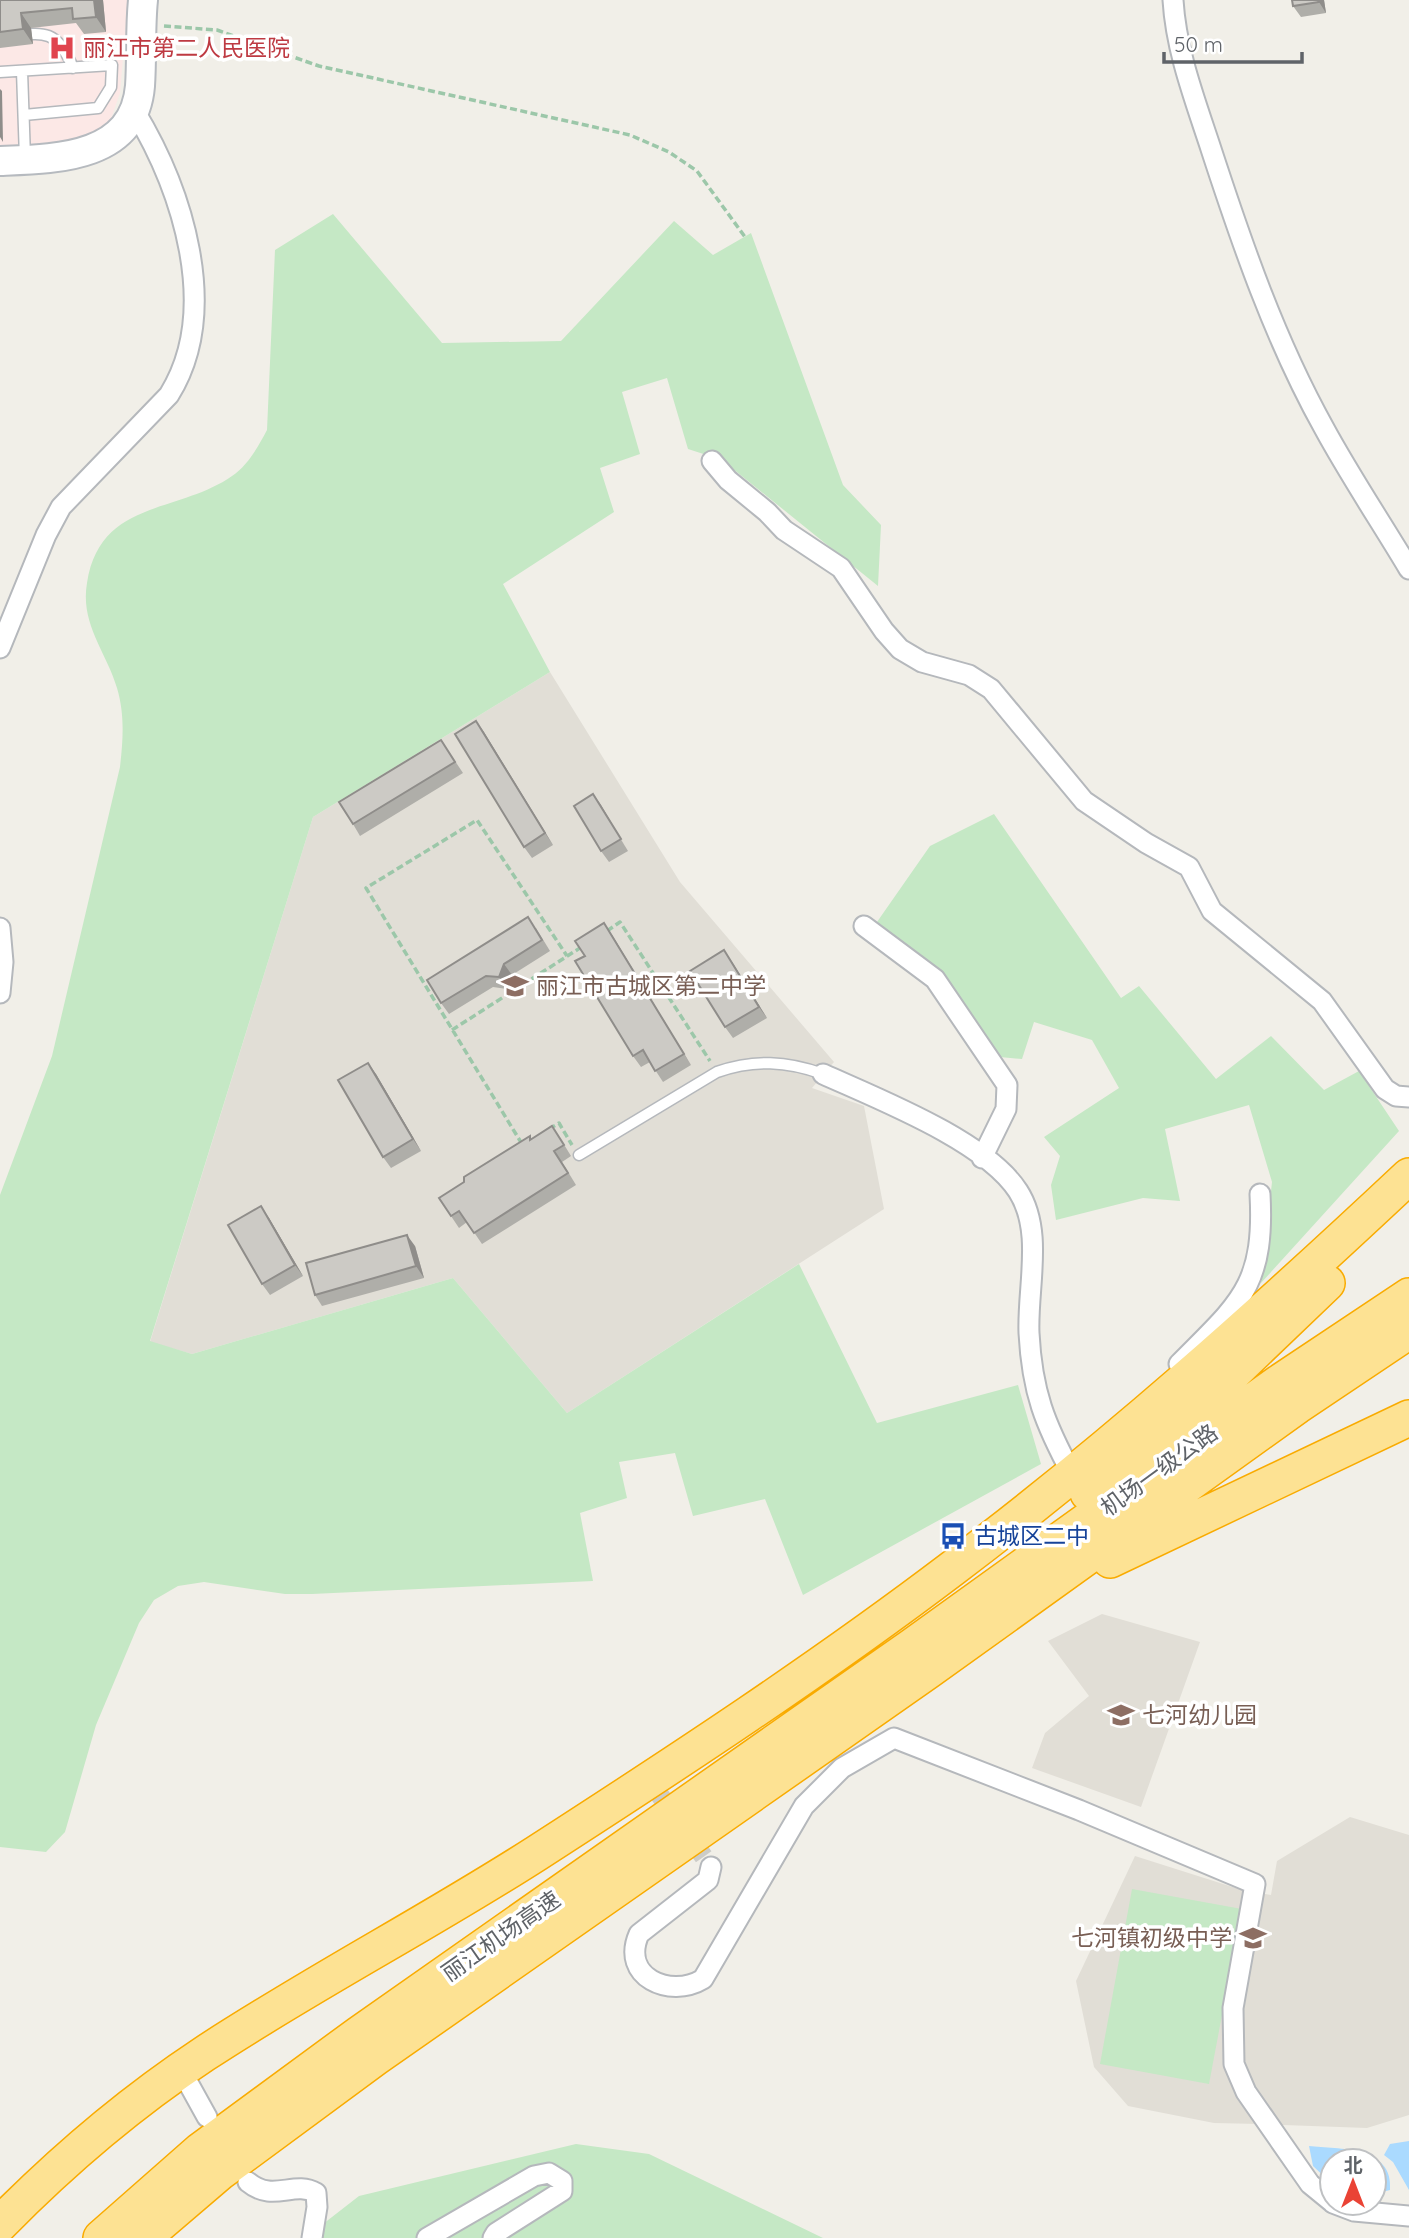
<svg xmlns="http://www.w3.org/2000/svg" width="1409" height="2238" viewBox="0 0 1409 2238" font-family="Quicksand,'Noto Sans SC',sans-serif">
	<rect width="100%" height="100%" fill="#f1efe8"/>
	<!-- education -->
	<path fill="#e1ded6" d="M550,672L680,882L834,1062L812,1088L864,1106L884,1209L567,1413L453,1278L192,1354L150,1342L313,817Z
		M1102,1614L1200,1642L1141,1807L1032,1768L1045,1733L1089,1696L1048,1641Z
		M1350,1817L1409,1835V2115L1367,2128L1259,2124L1214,2123L1128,2106L1094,2067L1076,1981L1135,1856L1242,1890L1271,1895L1277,1861Z"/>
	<!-- medical -->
	<path fill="#fce8e6" d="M0,0H128L120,93L110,122L85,139L0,151Z"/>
	<!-- green -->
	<path fill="#c5e8c5" d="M333,214L442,343L561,341L674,221L713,255L751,233L843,485L881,525L878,586L722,460L688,449L667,378L622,392L640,454L600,468L614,512L503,584L550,672L313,817L150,1341L192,1354L453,1278L567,1413L799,1264L877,1423L1018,1385L1041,1464L803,1595L765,1499L693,1516L675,1453L619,1462L627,1498L580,1513L593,1581L312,1594H285L204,1582L178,1586L154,1600L139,1623L96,1725L65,1832L46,1852L0,1847V1195L52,1056L120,767C123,740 125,715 117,688C106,651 80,624 87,583C100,499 178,514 232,476C248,465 258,447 267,430L275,250Z
		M994,814L1121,998L1139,986L1216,1079L1271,1036L1324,1090L1359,1071L1399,1131L1261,1283L1272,1182L1249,1105L1165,1129L1180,1201L1143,1198L1056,1220L1051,1185L1060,1156L1044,1137L1119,1088L1092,1040L1034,1022L1022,1059L1000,1057L943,976L877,922L930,846Z
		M1132,1889L1242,1909L1209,2084L1100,2064Z
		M576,2144L649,2154L823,2238H305L359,2196Z"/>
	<!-- water -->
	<path fill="#aadaff" d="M1409,2141V2190L1393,2162L1384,2155L1390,2144Z
		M1309,2146C1338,2149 1394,2146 1390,2190L1374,2194V2161H1332V2184L1313,2166Z"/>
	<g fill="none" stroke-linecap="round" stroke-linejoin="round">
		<!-- street-tunnel -->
		<path stroke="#ccccc8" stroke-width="19" stroke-dasharray="19 10" stroke-linecap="butt" d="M659,1794L711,1867"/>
		<defs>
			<path id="lane" d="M0,38C40,33 56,25 73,68
				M22,71L25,158
				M0,72L112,65L111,87L98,108L24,115
				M579,1155L717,1072C754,1059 787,1061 823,1074"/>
			<path id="street" d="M1173,0C1176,51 1195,100 1211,149C1242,244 1275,340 1324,428C1350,476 1381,522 1409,569
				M712,461L728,480L767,512L784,530L841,568L884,631L900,649L922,662L969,675L991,689L1084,801L1146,843L1189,867L1212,911L1322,1001L1385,1089L1396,1096L1409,1097
				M0,648L46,535L61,507L169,395C222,310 182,189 134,110
				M864,926L935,979L1007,1085L1006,1109L982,1158
				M0,928L3,962L0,993
				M823,1074C878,1099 986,1141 1018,1191C1044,1231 1027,1288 1029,1333C1032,1392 1045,1424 1072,1474
				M1179,1364C1239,1303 1265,1287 1260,1194
				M711,1867L708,1880L639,1934C620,1977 670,1999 703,1979L804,1806L842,1768L894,1738L1079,1810L1255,1884L1233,2008L1234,2064L1246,2092L1310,2184L1332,2202
				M181,2070L207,2117
				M248,2182C273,2203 294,2180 316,2193L317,2207L312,2238
				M1333,2203L1354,2211L1409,2216
				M427,2238L534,2176L549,2173L562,2181V2191L496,2233L493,2238"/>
			<path id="secondary" d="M0,161C54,159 134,159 140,86C142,57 140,29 143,0"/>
			<path id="highway" d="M1088,1493L1209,1396L1327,1283
				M1110,1560L1409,1418
				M0,2224C62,2161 130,2103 204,2054C312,1983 428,1923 537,1853C678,1762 820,1669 953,1568C1114,1447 1263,1313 1409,1176
				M101,2238L201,2150L359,2034L911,1647L1280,1382L1409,1296
				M143,2238L219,2173L375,2058L928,1671L1297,1406L1409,1331"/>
		</defs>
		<!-- lane casing -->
		<use href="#lane" stroke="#b5b8bc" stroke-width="13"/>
		<!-- street casing -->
		<use href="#street" stroke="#b5b8bc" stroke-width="23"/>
		<!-- secondary casing -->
		<use href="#secondary" stroke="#b6babf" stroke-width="32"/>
		<!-- highway casing -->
		<use href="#highway" stroke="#f9ab00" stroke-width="38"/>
		<!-- path -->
		<path stroke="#9cc7a9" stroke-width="3.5" stroke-dasharray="7 3.5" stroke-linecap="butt" d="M164,26L217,30L319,66L630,135L669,152L697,171L745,237
			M607,931L620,922L710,1061
			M452,1030L583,946
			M549,1129L559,1123L572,1145
			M522,1144L366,888L477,820L567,956"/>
		<!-- lane -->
		<use href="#lane" stroke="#fff" stroke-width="10"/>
		<!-- street -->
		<use href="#street" stroke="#fff" stroke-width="19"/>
		<!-- secondary -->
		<use href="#secondary" stroke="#fff" stroke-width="28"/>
		<!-- highway -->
		<use href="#highway" stroke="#fde293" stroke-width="35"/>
	</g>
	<!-- wall -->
	<path fill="#afaea9" d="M0,0H103L106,32L84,34L76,23L31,28L33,44L0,48Z
		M1292,0H1324L1326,13L1301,17L1293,6Z
		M476,721L553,845L532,858L524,847Z
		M441,740L463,773L360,836L353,824Z
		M593,794L628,851L609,862L601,851Z
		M536,928L550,951L512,975L507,989L493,987L449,1014L441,1003Z
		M612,935L691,1065L663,1082L650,1062L641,1067L633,1056L585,956Z
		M732,962L767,1018L733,1038L725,1027Z
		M376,1074L421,1151L391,1168L383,1157Z
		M560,1138L571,1156L562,1162L576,1185L482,1244L467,1222L459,1228L451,1216L464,1182L532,1139Z
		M269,1218L303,1276L270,1295L262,1284Z
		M415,1246L424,1278L322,1306L315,1295Z"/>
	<!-- shaded-wall -->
	<path fill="#8f8d8a" d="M94,0H103L106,32L96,17Z
		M1318,0H1324L1326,13L1319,2Z
		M21,13L31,28L33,44L23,29Z
		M0,89L2,91L3,142L0,137Z
		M476,721L484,732L553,845L545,833Z
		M593,794L601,805L628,851L621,839Z
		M604,923L612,935L691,1065L684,1054Z
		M724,950L732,962L767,1018L759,1007Z
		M504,964L512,975L507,989L499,977Z
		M368,1063L376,1074L421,1151L413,1139Z
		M261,1206L269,1218L303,1276L295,1265Z
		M407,1235L415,1246L424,1278L416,1266Z"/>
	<!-- building -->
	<path fill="#cccac5" stroke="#8f8d8a" stroke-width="2" d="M0,0H94L96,17L73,19L72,8L21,13L23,29L0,32Z
		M1292,0H1318L1319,2L1293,6Z
		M476,721L545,833L524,847L455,734Z
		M441,740L455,762L353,824L339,802Z
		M593,794L621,839L601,851L574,806Z
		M528,917L542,940L504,964L499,977L486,976L441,1003L427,980Z
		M604,923L684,1054L655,1071L643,1050L633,1056L575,961L585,956L575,941Z
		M724,950L759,1007L725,1027L690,971Z
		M368,1063L413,1139L383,1157L338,1080Z
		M552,1126L564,1145L554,1151L568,1173L474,1233L459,1211L451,1216L439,1198L464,1182V1177L530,1136V1140Z
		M261,1206L295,1265L262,1284L228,1225Z
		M407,1235L416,1266L315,1295L306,1263Z"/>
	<!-- icons -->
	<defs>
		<symbol id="hospital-bare" viewBox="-9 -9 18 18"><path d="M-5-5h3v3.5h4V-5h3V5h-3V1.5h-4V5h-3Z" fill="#e0444e" stroke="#fff" stroke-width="2.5" paint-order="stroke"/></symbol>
		<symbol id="school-bare" viewBox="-9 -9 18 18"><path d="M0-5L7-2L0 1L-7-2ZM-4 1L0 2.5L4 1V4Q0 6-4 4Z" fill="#8d6e63" stroke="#fff" stroke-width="2.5" paint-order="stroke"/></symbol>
		<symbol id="bus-bare" viewBox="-9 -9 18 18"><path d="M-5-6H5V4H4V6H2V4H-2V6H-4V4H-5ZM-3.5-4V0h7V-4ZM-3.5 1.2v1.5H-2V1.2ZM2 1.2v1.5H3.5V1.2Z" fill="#1a4fb4" stroke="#fff" stroke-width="2.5" paint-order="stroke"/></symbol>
	</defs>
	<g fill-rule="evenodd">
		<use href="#hospital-bare" x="43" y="29" width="38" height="38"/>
		<use href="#school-bare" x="496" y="967" width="38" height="38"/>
		<use href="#bus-bare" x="934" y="1517" width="38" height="38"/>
		<use href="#school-bare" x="1102" y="1696" width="38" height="38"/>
		<use href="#school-bare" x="1234" y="1919" width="38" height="38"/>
	</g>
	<g text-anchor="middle" stroke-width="7" stroke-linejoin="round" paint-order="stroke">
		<!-- health labels -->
		<g font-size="23" fill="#be3a42" stroke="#fff" text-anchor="start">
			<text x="83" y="56">丽江市第二人民医院</text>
		</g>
		<!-- education labels -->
		<g font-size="23" fill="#785e54" stroke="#fff" text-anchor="start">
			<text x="536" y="994">丽江市古城区第二中学</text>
			<text x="1142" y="1723">七河幼儿园</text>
			<text x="1232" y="1946" text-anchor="end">七河镇初级中学</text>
		</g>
		<!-- street labels -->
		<g font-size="23" fill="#5f6368" stroke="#fff">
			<text transform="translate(1159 1470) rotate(-36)" y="8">机场一级公路</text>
			<text transform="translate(501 1936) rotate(-35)" y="8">丽江机场高速</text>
		</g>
		<!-- transit labels -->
		<g font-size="23" fill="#164399" stroke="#fff" text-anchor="start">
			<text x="974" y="1544">古城区二中</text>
		</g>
	</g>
	<!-- north arrow -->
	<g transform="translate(1353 2182)"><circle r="33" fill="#ffffff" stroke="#bfc1c3" stroke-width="2"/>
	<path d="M0-5L12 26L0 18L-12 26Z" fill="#ea4335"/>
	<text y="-10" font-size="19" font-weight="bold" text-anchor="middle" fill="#5f6368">北</text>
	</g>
	<!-- scale -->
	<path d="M1164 52v10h138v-10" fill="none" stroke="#5f6368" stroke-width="3.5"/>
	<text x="1174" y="52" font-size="21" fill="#5f6368" stroke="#ffffff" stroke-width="5" paint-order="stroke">50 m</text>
</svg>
